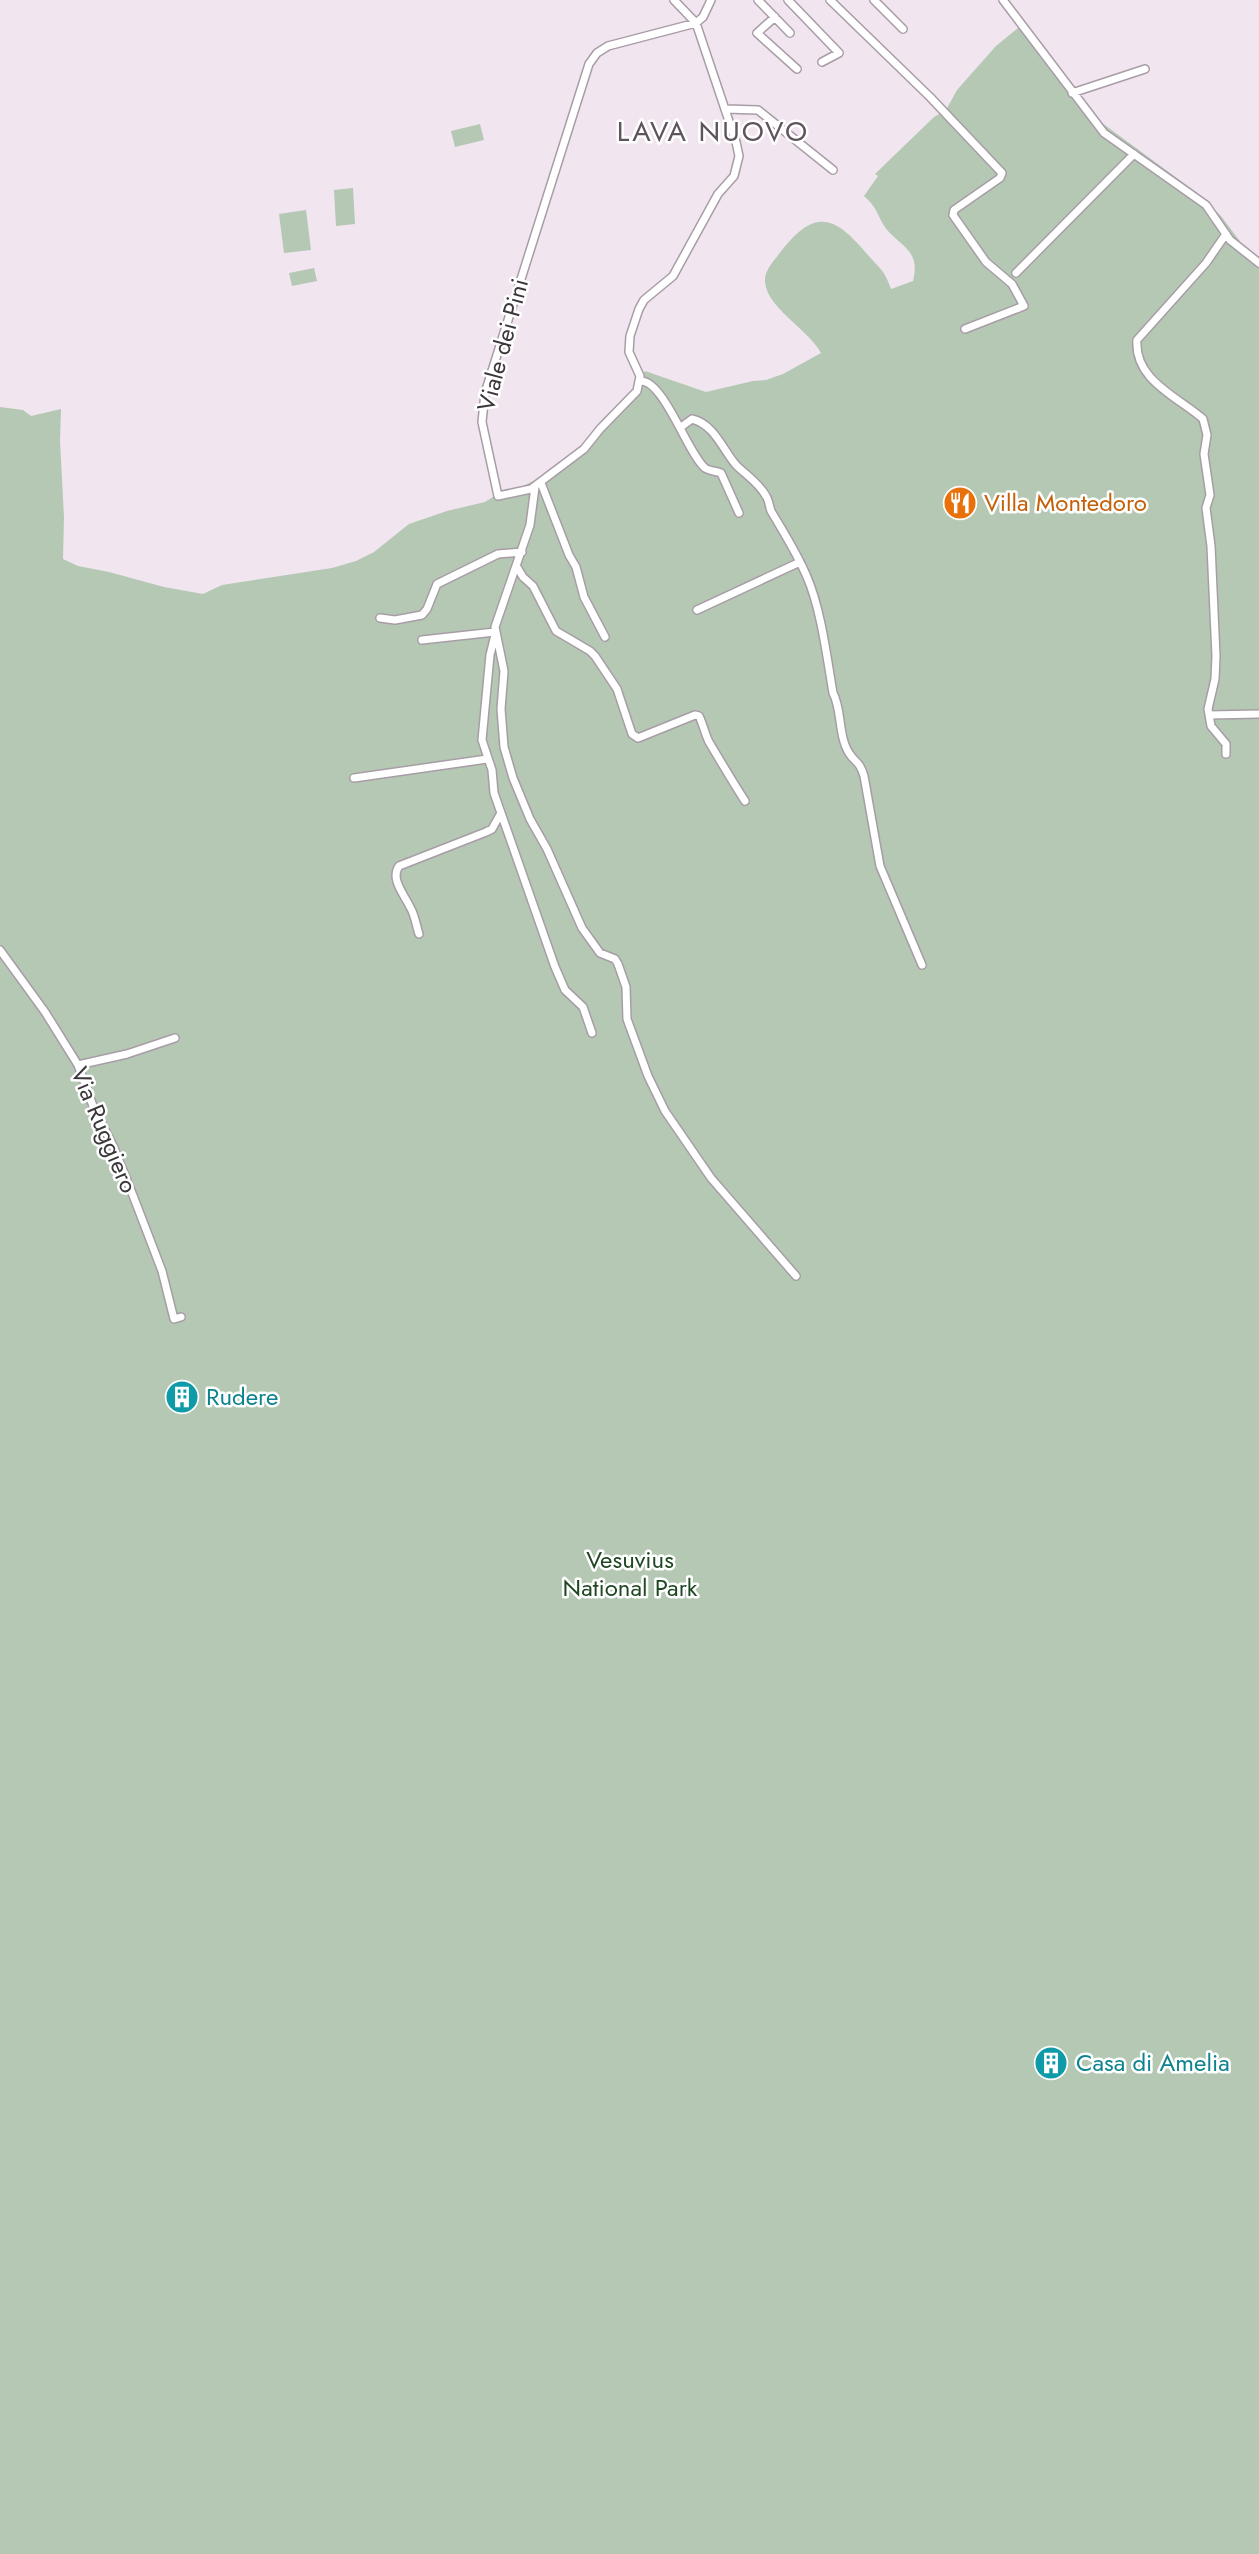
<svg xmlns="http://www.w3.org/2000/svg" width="1259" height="2554" viewBox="0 0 1259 2554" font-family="Jost,sans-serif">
	<rect width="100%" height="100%" fill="#f1e5f0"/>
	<!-- green -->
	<path fill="#b4c8b4" d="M1024,23L1102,123L1200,195L1221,216L1242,244L1259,259V2554H0V407L23,410L31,416L61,409L60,441L64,517L63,559L78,566L109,572L164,587L203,594L222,585L332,568L356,561L374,552L409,524L447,511L485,502L502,491L523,486L544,476L584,444L602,420L637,385L645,371L706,392L753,381L766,380L783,374L821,353C808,329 767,308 765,282C764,271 773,262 779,254C813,209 833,213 867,254C880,269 884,269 891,289L913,281C922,247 895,245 883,224C876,211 876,207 864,196L878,176L875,174L934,117L946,110L957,90L996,46Z
		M480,124L484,140L455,147L451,131Z
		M353,188L355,224L336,226L334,190Z
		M306,210L311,250L284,253L279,214Z
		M314,268L317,281L292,286L289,273Z"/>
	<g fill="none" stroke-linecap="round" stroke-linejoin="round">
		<defs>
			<path id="minor" d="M674,0L696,23L736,142L739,156L734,176L718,194L673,276L644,300L639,309L630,336L629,352L640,376L637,391L600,429L584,449L531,489L498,496L482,422L485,393L589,64L597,53L608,46L696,23L703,17L711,0
				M758,0L790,33
				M788,0L839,53L822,62
				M830,0L930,97L1002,173L1000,178L954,210L953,215L986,262L1012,284L1024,306L965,329
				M874,0L903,29
				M1003,0L1104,133L1206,205L1230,240L1259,263
				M775,17L757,33L797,69
				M1072,93L1145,69
				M725,109L758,110L833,170
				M1226,234L1206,263L1137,340C1134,380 1178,397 1203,419L1207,435L1204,454L1210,495L1206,508L1211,546L1216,656L1215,679L1208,709L1211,726L1226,744V754
				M1016,273L1134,154
				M641,381C664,381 688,454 705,468C709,471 716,471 721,473L739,513
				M681,427L692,419C714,424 723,450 736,465C746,475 759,483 766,496C769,500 769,506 771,511C784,533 797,553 807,577C821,609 827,658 833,693C842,709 838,736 849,753C856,764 859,760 864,776L880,866L922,965
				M541,483L569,555L576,567L584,597L605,637
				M535,487L530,525L495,627L504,671L501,709L504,747L513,778L530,819L547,849L582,928L600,953L615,959L618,964L626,987L627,1019L648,1076L665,1111L711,1178L796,1276
				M517,567L523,577L533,586L556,631L590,651L595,656L617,689L632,734L638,738L695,715L699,716C703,724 705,734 709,742C721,762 732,781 745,801
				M697,610L800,562
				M380,618L395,620L422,615L427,609L437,584L498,554L522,552
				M495,635L490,655L482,740L492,770L494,793L555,967L565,990L583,1007L592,1033
				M422,640L495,632
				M1209,715L1259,714
				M354,778L487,759
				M419,934C416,925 415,915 410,907C404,894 390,879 399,866L486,832L492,829L501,813
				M0,950L45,1012L78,1065L93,1106L114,1148L134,1198L162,1271L174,1319L181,1317
				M78,1065L127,1054L175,1038"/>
		</defs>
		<!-- minor casing -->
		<use href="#minor" stroke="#a89da7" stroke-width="10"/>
		<!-- minor -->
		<use href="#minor" stroke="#fff" stroke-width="7"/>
	</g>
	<!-- icons -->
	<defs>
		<symbol id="restaurant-disc" viewBox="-11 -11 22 22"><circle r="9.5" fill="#e8710a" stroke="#fff"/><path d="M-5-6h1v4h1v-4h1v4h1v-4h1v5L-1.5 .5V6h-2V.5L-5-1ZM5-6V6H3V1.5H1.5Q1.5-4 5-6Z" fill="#fff"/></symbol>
		<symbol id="building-disc" viewBox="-11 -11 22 22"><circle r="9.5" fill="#0f9aa8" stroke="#fff"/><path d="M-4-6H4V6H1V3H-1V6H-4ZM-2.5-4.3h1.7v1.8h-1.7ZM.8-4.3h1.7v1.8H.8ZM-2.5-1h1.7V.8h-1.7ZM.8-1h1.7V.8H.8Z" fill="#fff"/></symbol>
	</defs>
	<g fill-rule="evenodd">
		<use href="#restaurant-disc" x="941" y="484" width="38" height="38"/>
		<use href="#building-disc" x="163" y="1378" width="38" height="38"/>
		<use href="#building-disc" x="1032" y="2044" width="38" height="38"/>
	</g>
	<g text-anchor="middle" stroke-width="5" stroke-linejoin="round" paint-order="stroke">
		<!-- street labels -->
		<g font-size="24" fill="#3b373b" stroke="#fff">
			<text transform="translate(503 345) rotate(-75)" y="8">Viale dei Pini</text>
			<text transform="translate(104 1130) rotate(67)" y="8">Via Ruggiero</text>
		</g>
		<!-- food labels -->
		<g font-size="24" fill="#c56008" stroke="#fff" text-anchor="start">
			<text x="984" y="511">Villa Montedoro</text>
		</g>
		<!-- culture labels -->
		<g font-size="24" fill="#0d838f" stroke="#fff" text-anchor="start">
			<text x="206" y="1405">Rudere</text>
			<text x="1076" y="2071">Casa di Amelia</text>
		</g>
		<!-- park labels -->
		<g font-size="24" fill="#204723" stroke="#fff">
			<text x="630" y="1568">Vesuvius<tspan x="630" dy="28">National Park</tspan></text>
		</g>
		<!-- quarter labels -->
		<g font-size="28" letter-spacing="2" fill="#5e545c" stroke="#fff">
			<text x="713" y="141">LAVA NUOVO</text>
		</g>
	</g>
</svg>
